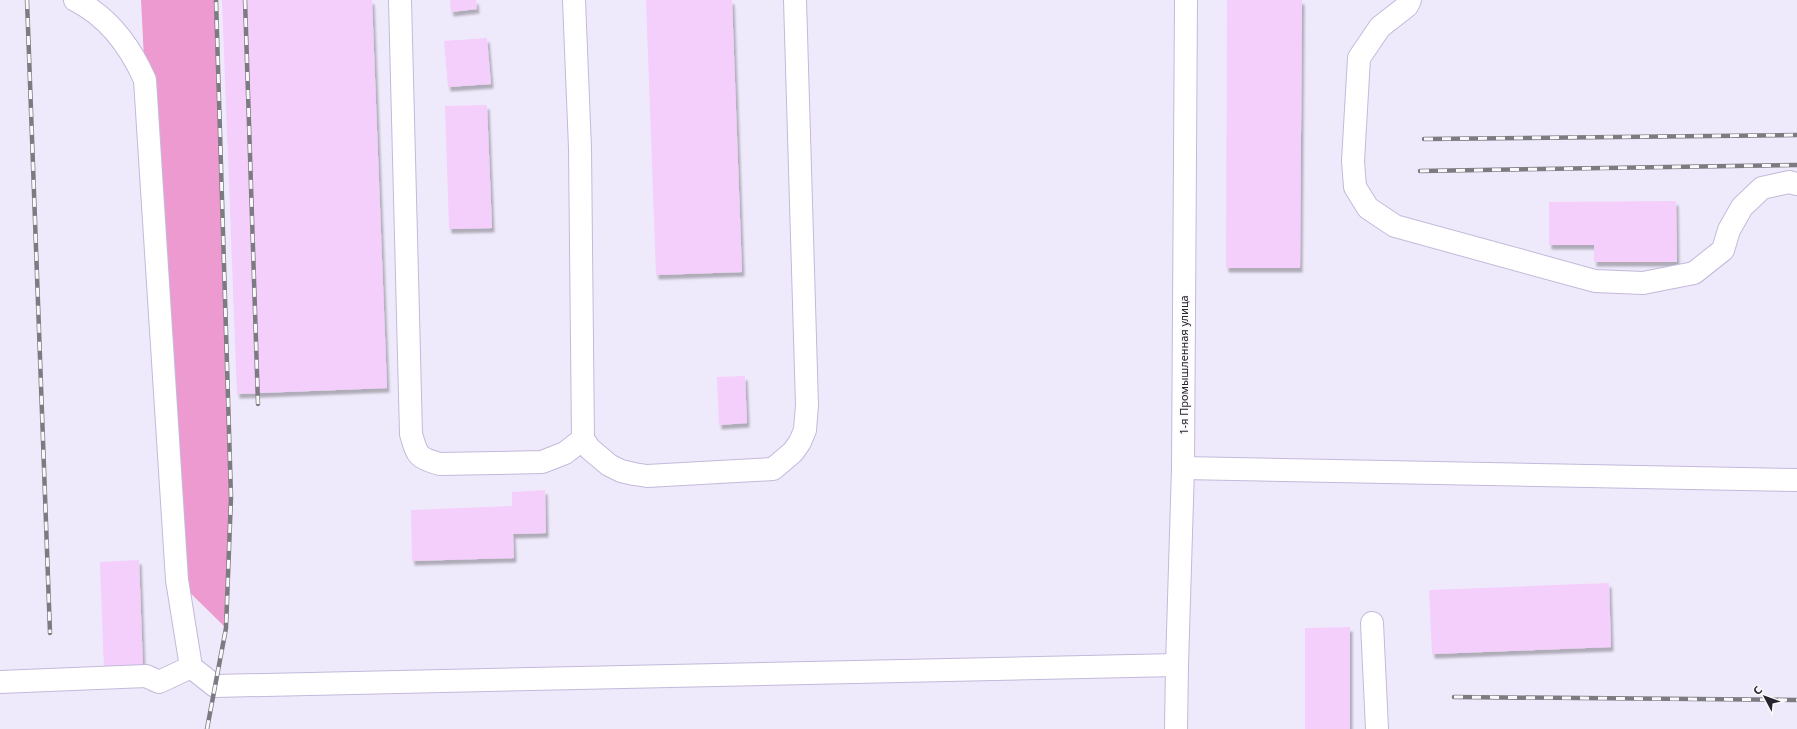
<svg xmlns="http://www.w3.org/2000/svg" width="1797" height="729" viewBox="0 0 1797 729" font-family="'Noto Sans',sans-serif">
	<defs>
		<filter id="shadow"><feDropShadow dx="2.5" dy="4.5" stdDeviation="1" flood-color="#0004"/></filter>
	</defs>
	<rect width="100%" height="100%" fill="#f9f9f9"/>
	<!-- built -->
	<path fill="#efeafb" d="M0,0H141L145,80L226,628L230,564L231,496L216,0H1797V729H0Z"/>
	<!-- forest -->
	<path fill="#ec9acf" d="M141,0H216L231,496L226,628L177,580L145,80Z"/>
	<!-- building -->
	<path fill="#f4cffc" filter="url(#shadow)" d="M222,0H372L387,388L237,394Z
		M450,0H476L477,9L451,12Z
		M646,0H732L742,272L656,275Z
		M1227,0H1302L1300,268H1226Z
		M487,38L491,84L448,87L444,41Z
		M487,105L492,228L449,229L445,106Z
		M1676,201L1677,262H1594V245H1549V202Z
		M745,376L747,423L719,425L717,377Z
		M545,490L546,533L513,534L514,558L412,561L411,510L512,506V492Z
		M139,560L143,668L104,670L100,562Z
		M1609,583L1611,647L1432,654L1429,590Z
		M1350,627V729H1305V628Z"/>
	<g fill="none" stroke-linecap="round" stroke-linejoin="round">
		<defs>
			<path id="minor" d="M75,0C109,17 130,46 145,80L177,580L191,667L215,686L1177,665
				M400,0L411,434C417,455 417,458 440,464L542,462L565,453L583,439
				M574,0L580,148L583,439L590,449L609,465L621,471L634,474L647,476L773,469L793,452L800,442L805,430L807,405L795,0
				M1410,0L1407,6L1380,27L1359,58L1353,161L1355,187L1368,208L1395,226L1595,281L1643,283L1694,273L1723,250L1729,230L1742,207L1762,188L1789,182L1797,184
				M1183,468L1797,480
				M1372,623L1377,729
				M0,682L146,676L159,682L191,667"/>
			<path id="major" d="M1176,729L1177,665L1183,468L1186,0"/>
		</defs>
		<!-- minor casing -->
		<use href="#minor" stroke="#c3b9da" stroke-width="24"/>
		<!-- major casing -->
		<use href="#major" stroke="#c3b9da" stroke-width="24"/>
		<!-- minor -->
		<use href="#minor" stroke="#fff" stroke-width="22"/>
		<!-- major -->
		<use href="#major" stroke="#fff" stroke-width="22"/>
		<defs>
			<path id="rail" d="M27,0L50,633
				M245,0L258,404
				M1424,139L1797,135
				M1420,171L1797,165
				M1454,697L1797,700
				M207,729L226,628L231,497L216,0"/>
		</defs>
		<!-- rail casing -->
		<use href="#rail" stroke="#7d7b82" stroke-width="4.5"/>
		<!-- rail -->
		<use href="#rail" stroke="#f9f9f9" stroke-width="3" stroke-dasharray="9" stroke-linecap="butt"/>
	</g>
	<g text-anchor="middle" stroke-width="3" stroke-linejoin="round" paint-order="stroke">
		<!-- street labels -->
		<g font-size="11" fill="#27232f" stroke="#f9f9f9">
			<text transform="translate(1184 365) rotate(-90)" y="4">1-я Промышленная улица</text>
		</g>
	</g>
	<!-- north arrow -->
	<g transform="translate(1765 697) rotate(311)" stroke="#f9f9f9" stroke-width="3" paint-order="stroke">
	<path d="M0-3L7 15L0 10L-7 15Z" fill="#27232f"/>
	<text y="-6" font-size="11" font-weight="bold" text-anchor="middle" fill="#27232f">С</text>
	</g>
</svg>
